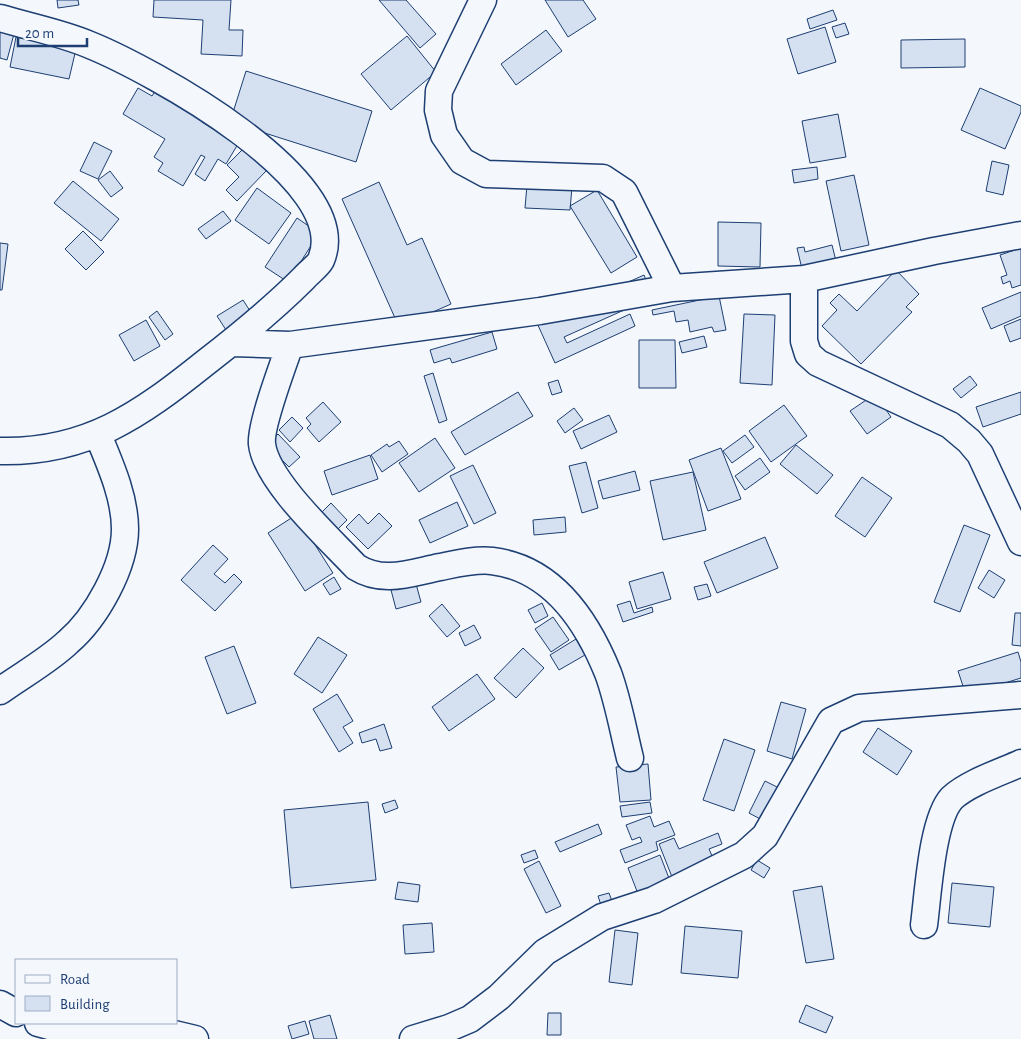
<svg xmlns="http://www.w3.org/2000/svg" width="1021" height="1039" viewBox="0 0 1021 1039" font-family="'Alegreya Sans',sans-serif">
	<rect width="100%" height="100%" fill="#f4f7fb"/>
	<!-- building -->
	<path fill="#d5e0f0" stroke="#1d3f73" d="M57,0H78L79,5L58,8Z
		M154,0H231L229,30H243L242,56L201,54L203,20L153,17Z
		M379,0H406L436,34L420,48Z
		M545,0H583L596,19L568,37Z
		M833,10L837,20L810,29L807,19Z
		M845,23L849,34L836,38L832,27Z
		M825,27L836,62L798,74L787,39Z
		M0,30L14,34L7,60L0,58Z
		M546,30L562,51L516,85L501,64Z
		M407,36L436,72L391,110L361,74Z
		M16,37L76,49L69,79L10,67Z
		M965,39V67L901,68V40Z
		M246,71L372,111L356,162L230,122Z
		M138,88L152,96L156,90L204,119L202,122L238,144L226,164L218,159L205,181L195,174L205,157L201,155L183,186L158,171L163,163L154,157L165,139L123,114Z
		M980,88L1021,106V112L1005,149L961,130Z
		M838,114L846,157L810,163L802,121Z
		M94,142L112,151L98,179L80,171Z
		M245,147L268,169L237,201L226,190L239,177L227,165Z
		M992,161L1009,165L1003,195L986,191Z
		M817,167L818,179L794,183L792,170Z
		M110,171L123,188L111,197L98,180Z
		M854,175L869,245L841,251L826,181Z
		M73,181L119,219L101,241L54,203Z
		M379,182L407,245L422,238L451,304L399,327L342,199Z
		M527,185L572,187L570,210L525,208Z
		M257,188L291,213L269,244L235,220Z
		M597,190L637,257L611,273L570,206Z
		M223,211L231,221L206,239L198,229Z
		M297,218L319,233L288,282L265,267Z
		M718,222L761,223L760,267L718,266Z
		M83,231L104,252L86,270L65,249Z
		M0,243L8,244L2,290H0Z
		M832,245L837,265L803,273L797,248L804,247L805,252Z
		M1021,248V285L1012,288L1010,281L1003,284L1001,277L1007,275L1000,255Z
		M896,270L919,294L906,307L912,312L861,364L822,326L837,310L830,303L839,294L857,311Z
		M644,275L653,297L564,337L567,343L630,314L635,326L555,363L537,323Z
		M1021,292V316L991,329L982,308Z
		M719,296L726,330L714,332L712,327L690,332L688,320L676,322L674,311L653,315L652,310Z
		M243,300L252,314L226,330L217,316Z
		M157,311L173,334L165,340L149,317Z
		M744,314L775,315L772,385L740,383Z
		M1021,319V338L1010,342L1004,326Z
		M146,320L160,346L134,361L119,335Z
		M492,332L497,349L452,363L450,358L434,363L430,350Z
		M704,336L707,347L682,353L679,342Z
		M639,340H675L676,388H639Z
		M433,373L447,420L439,423L424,376Z
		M970,376L977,385L961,398L953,389Z
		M558,380L562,392L552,395L548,383Z
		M518,392L533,416L465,455L451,432Z
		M1021,392V414L983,427L976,407Z
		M875,394L891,417L867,434L850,411Z
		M323,402L341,422L319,442L307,428L311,424L306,418Z
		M784,405L807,436L771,462L749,431Z
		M574,408L583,420L565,433L557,421Z
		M609,415L617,432L581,449L573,431Z
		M292,417L303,428L290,442L279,430Z
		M278,434L300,457L289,467L267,445Z
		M745,435L754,447L732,463L723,451Z
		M435,438L455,468L419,492L399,463Z
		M399,441L408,454L382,472L371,455L387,444L389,447Z
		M796,445L833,475L817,494L780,464Z
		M721,448L741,499L708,511L689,460Z
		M370,455L378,479L332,495L324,471Z
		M760,458L770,472L745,490L735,476Z
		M586,462L598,508L582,513L569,466Z
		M473,465L496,513L474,524L450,476Z
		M635,471L640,490L603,499L598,481Z
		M693,472L706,530L663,540L650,481Z
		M862,477L892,498L865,537L835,516Z
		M457,502L468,526L430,543L419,520Z
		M331,503L347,520L336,531L320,514Z
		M379,513L392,526L368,549L346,527L359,514L368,524Z
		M296,515L333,573L305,591L268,533Z
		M565,517L566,532L534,535L533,520Z
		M964,525L990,535L960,612L934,602Z
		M765,537L778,568L717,593L704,562Z
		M213,545L228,559L214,574L225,583L234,574L242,582L215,611L181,580Z
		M989,570L1005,580L994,598L978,588Z
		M663,572L671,599L637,609L629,582Z
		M334,577L341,589L330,595L323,584Z
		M416,584L421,602L396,609L391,590Z
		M707,584L711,596L698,600L694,587Z
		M630,601L634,613L652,607L653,612L623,622L617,605Z
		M542,603L548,616L535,623L528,610Z
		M442,604L460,626L447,637L429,616Z
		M1015,613H1021V646L1012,645Z
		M553,617L569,640L551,652L535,629Z
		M474,625L481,638L465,646L459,633Z
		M318,637L347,655L322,693L294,674Z
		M576,639L585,655L559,670L550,655Z
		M234,646L256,703L227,714L205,657Z
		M523,648L544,668L516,698L494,678Z
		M1018,652L1021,662V678L966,695L958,671Z
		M477,674L495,699L449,731L432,707Z
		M337,694L353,721L343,727L353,743L339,752L313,709Z
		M781,702L806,709L792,759L767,751Z
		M384,724L392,748L380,751L376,739L362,743L359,733Z
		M878,728L912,751L897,775L863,752Z
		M724,739L755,750L734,811L703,800Z
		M648,764L651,800L620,802L616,767Z
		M765,781L781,789L764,821L749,813Z
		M395,800L398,808L385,813L382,804Z
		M368,802L376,880L291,888L284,810Z
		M650,802L652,813L622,817L620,806Z
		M650,816L654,827L669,821L675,835L656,842L658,850L625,863L620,850L642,842L640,837L632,840L626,825Z
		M598,824L602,834L560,852L555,842Z
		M718,833L722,844L709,849L716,865L674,882L659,844L674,838L679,849Z
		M535,850L538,858L524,863L521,855Z
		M660,855L672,886L640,899L628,868Z
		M757,860L770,868L764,878L751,870Z
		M539,861L561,906L546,913L524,869Z
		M398,882L420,885L418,902L395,899Z
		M952,883L994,887L990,927L948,923Z
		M822,886L834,959L806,963L793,891Z
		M609,893L612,901L601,905L598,896Z
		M432,923L434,952L405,954L403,925Z
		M685,926L742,931L738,978L681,973Z
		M615,930L638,933L632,985L609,982Z
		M806,1005L833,1017L826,1033L799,1022Z
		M548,1013H561V1035H547Z
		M330,1015L337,1039H314L309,1021Z
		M305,1021L309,1034L292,1039L288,1026Z"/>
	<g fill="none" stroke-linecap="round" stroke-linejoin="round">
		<defs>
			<path id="minor" d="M483,0L439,91L438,110L444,135L462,161L486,174L603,178L624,192L672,288
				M0,18C30,27 62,33 90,45C149,69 355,180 321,260C318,266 309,272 304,278C273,309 240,336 205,363C140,415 87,453 0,451
				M804,279V341L808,354L818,363L950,425L969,441L980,454L1021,542
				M232,343L290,345L540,311L672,288L804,279L934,251L1021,235
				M290,345C283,365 260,426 262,444C266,481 330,539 356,567C383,584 410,573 440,567C455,564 476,559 492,561C552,568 587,621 608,673C618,700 623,730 630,758
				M0,691C22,675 48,661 68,642C96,618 125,567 125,529C125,497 110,464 98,435
				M924,925C928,895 932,819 952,798C968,783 1001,772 1021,763
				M0,1004L16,1013
				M38,1023L75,1033L157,1030L195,1039
				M413,1039L449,1028L470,1019L499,997L545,952L602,917L654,900L744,855L765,836L831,721L859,708L1021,695"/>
		</defs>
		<!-- minor casing -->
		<use href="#minor" stroke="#1d3f73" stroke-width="29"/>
		<!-- minor -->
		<use href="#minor" stroke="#f4f7fb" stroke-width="26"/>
	</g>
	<!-- legend -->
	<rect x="15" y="959" width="162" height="65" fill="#f4f7fb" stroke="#9eadc5"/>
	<rect x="25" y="975" width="25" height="8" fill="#f4f7fb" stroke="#9eadc5"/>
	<text x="60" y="984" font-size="15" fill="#1d3f73">Road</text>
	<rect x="25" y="996" width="25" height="15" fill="#d5e0f0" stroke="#9eadc5"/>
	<text x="60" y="1009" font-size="15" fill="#1d3f73">Building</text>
	<!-- scale -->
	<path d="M18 38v8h69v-8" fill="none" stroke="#1d3f73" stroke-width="2.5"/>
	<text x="25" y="38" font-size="15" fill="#1d3f73" stroke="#f4f7fb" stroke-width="4" paint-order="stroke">20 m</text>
</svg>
